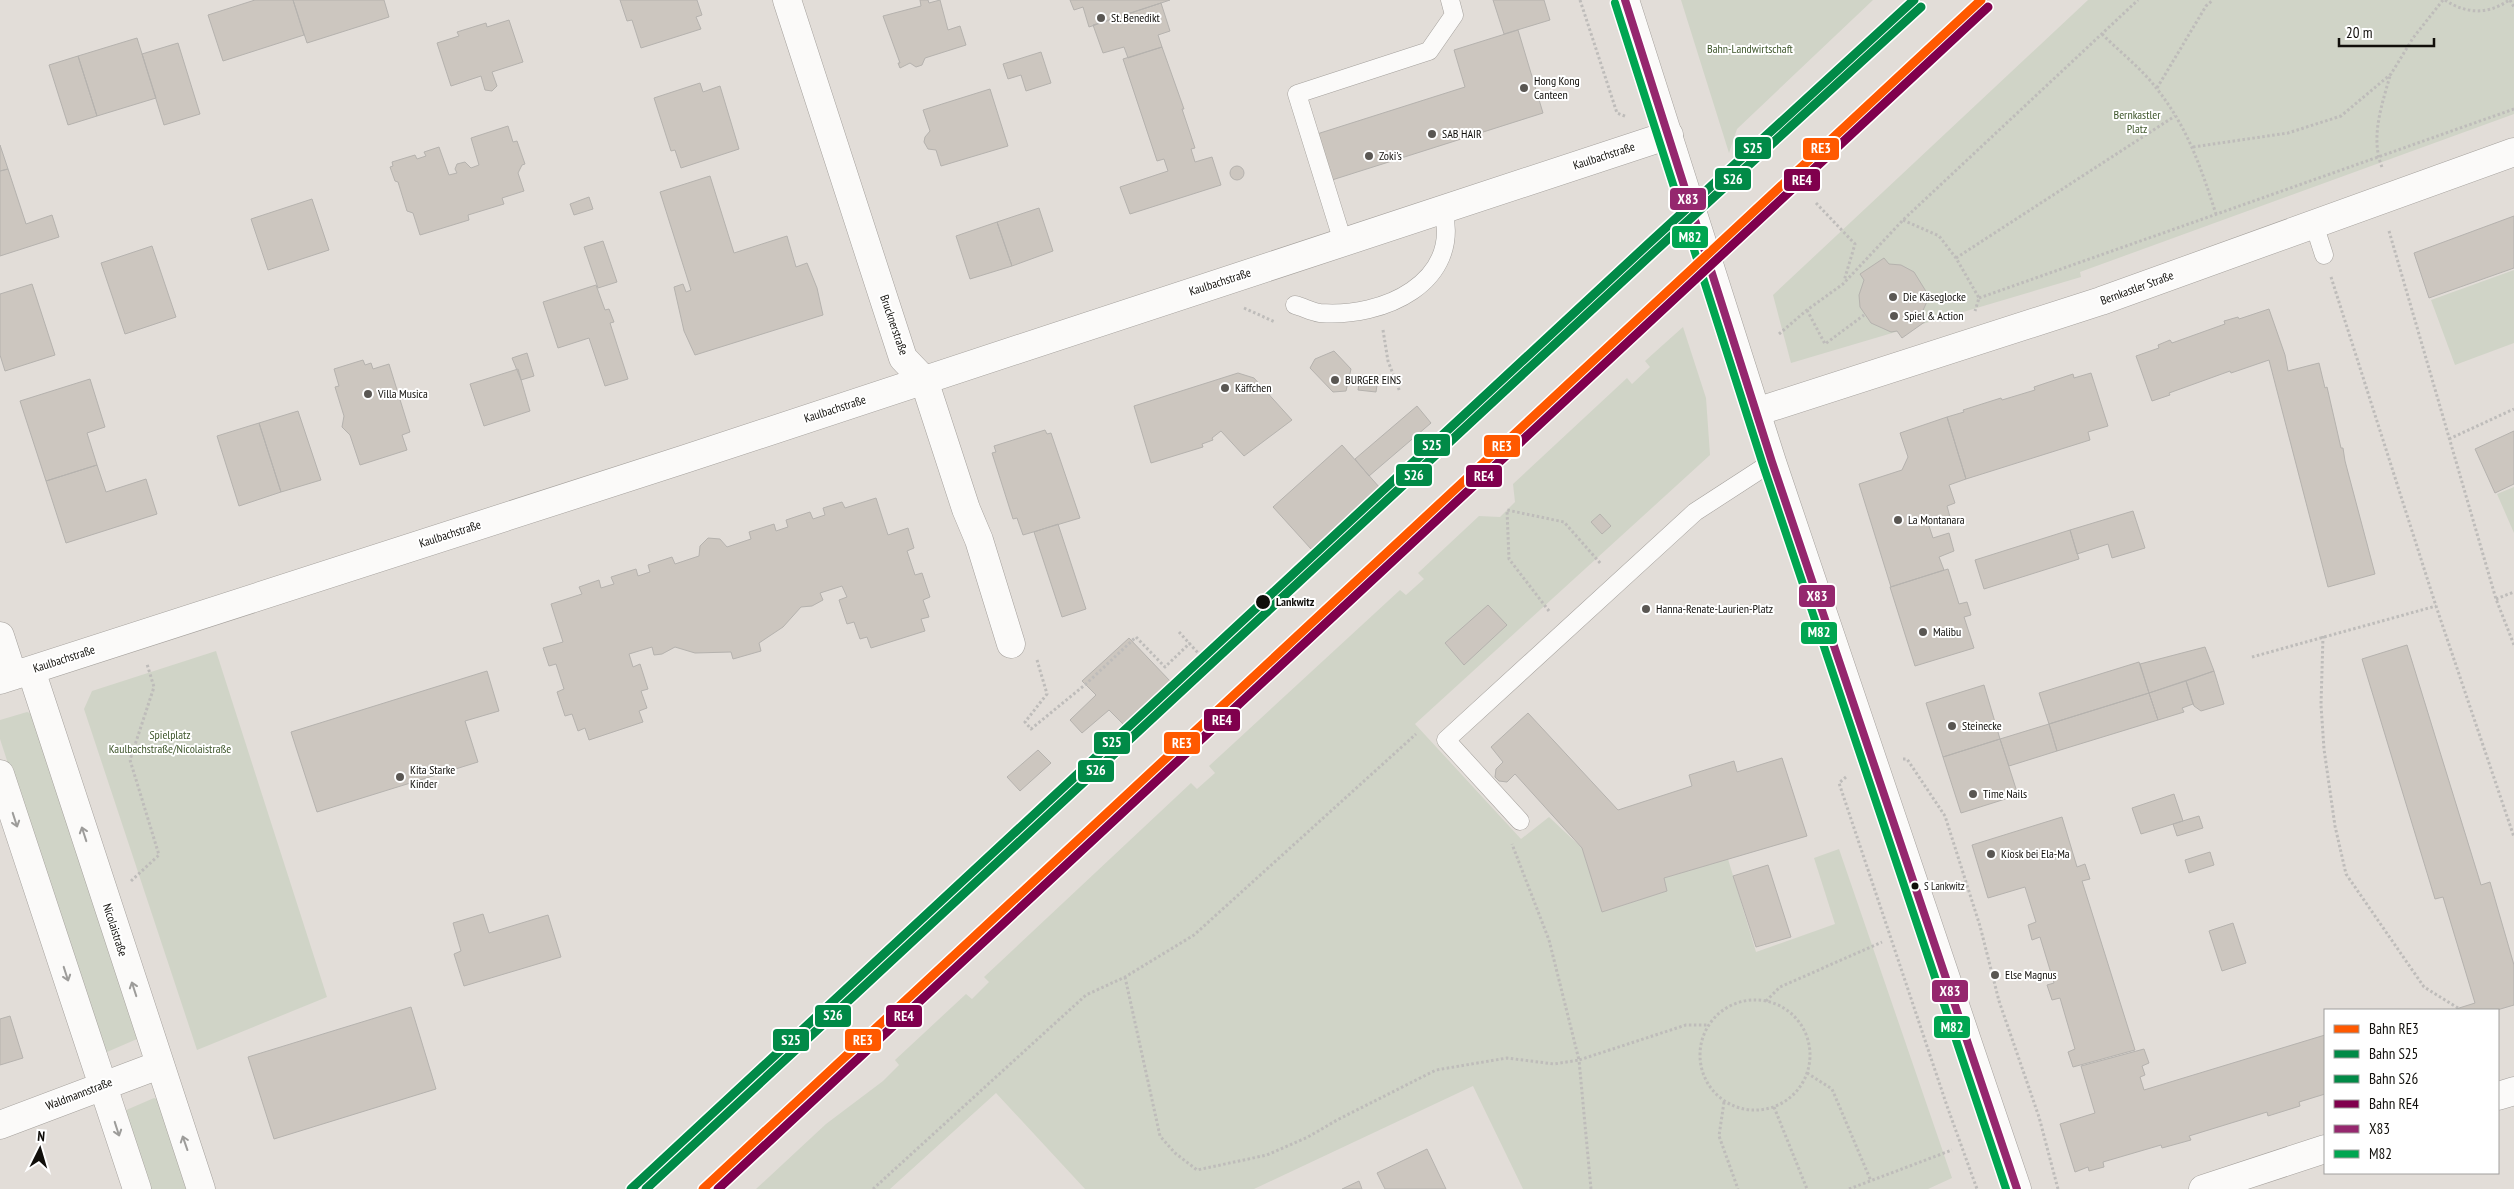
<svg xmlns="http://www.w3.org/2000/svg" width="2514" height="1189" viewBox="0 0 2514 1189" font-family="'PT Sans Narrow',sans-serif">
	<rect width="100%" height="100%" fill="#e2ddd8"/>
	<!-- green -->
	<path fill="#d0d4c7" d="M1681,0H1873L1737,129L1729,153Z
		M2088,0H2514V114L2080,272L2081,277L1791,363L1773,295Z
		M2514,270V343L2455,365L2431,300Z
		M1683,327L1706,398L1710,455L1415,724L1521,839L1549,817L1582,848L1602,912L1667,891L1664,878L1728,859L1756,952L1835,924L1814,858L1839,849L1952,1178L1928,1189H1523L1473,1086L1254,1189H1085L996,1093L890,1189H756L826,1124L883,1081L899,1065L895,1060L966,994L972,999L989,982L984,977L1191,783L1197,789L1215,773L1209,766L1400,590L1406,595L1424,579L1418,573L1479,516L1500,517L1515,502L1513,484L1627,378L1632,384L1650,367L1645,361Z
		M2514,487V533L2497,494Z
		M216,651L327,997L197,1050L84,709L92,691Z
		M27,712L32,714L137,1039L107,1052L101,1049L0,739V720Z
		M154,1098L157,1099L188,1189H147L124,1111Z"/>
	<!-- building -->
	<path fill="#ccc6bf" stroke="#b5b2ae" d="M255,0H293L304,35L223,61L208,15Z
		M293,0H384L389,17L307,43Z
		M620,0H697L702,15L696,17L701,29L641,48L632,20L627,21Z
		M920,0H928L929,3L940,0L948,30L960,26L966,45L925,58L922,65L916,67L910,63L900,68L898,63H900L883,16L921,6Z
		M1070,0H1170L1089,27L1083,7L1074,10Z
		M1493,0H1544L1550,20L1504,34Z
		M1161,3L1170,31L1158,35L1162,47L1128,58L1124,47L1103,53L1093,25Z
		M509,20L523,62L492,72L497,86L492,91L485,90L481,76L451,86L437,43L459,36L457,32L486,23L487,27Z
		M1518,30L1543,113L1332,180L1317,134L1465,87L1454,50Z
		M137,38L156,98L97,116L78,56Z
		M178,43L200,114L164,125L142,54Z
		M1162,47L1184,109H1182L1195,148L1191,149L1195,162L1212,157L1221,185L1130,214L1120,187L1168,171L1164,159L1157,161L1123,59Z
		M1041,52L1051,83L1026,91L1021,75L1008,79L1003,64Z
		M78,56L97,116L68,125L49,65Z
		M700,83L703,92L720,86L739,149L681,168L675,150L671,151L654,98Z
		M990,89L1008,146L941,166L936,150L928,149L924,142L925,137L930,131L923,110Z
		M508,126L513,142L517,141L525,164L522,165L518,173L524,191L502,198L504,204L468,215L469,220L420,235L413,213L407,211L398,182L395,181L390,167L393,166L392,162L415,155L417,159L426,156L424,152L439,147L449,175L457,173L455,169L457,164L465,162L471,168L479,165L471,138Z
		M0,145L8,169L0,171Z
		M1230 173a7 7 0 1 1 14 0a7 7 0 1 1-14 0Z
		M8,169L26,224L52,215L59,237L0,256V171Z
		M710,176L734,253L787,236L796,267L807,263L817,288L823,315L695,355L684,331L674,287L683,284L686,292L691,290L660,192Z
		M589,197L593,209L574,215L570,204Z
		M312,199L329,250L268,270L251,219Z
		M1039,208L1053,251L1012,266L997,222Z
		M2514,216V268L2429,298L2414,253Z
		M997,222L1012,266L970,279L956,236Z
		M603,241L617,282L598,288L584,247Z
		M152,246L176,317L125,334L101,263Z
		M1884,258L1889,264L1901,265L1914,272L1927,293L1928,299L1921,315L1926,321L1902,338L1897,331L1891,332L1871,323L1860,307L1859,295L1864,280L1860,274Z
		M32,284L55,355L5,371L0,355V294Z
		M596,285L605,310L609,309L614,322L610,323L628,379L605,386L589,338L558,348L543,302Z
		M2269,309L2285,355L2288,371L2319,363L2325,388L2327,387L2341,448H2343L2345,461L2375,574L2328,587L2269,360L2231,373L2230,371L2169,393L2170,395L2152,401L2136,356L2159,348L2158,345L2170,340L2172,343L2225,324L2224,321L2238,317L2239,319Z
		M1334,351L1351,369L1346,391L1333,392L1310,368L1315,359Z
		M527,353L534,376L521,380L512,358Z
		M363,360L365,365L371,363L373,369L389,364L410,432L402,435L407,450L360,465L350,435L342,427L344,416L335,387L339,386L334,369Z
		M518,369L530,411L484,426L470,384Z
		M1238,373L1254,378L1292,420L1244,456L1221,431L1212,438L1213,440L1202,444L1203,447L1151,463L1134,406Z
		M2091,373L2108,426L2088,432L2090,440L1966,479L1947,417L1964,412L1963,410L2001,398L2002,400L2035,390L2034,387L2073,374L2074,378Z
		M1360,376L1378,379L1376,392L1358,390Z
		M90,379L105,427L87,433L97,465L46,481L20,401Z
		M1417,406L1431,423L1369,476L1355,459Z
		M298,411L321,480L281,492L259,423Z
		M1947,417L1966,479L1949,485L1955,503L1947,506L1950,517L1928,523L1933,538L1949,533L1954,551L1939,557L1944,570L1891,587L1859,484L1902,470L1908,457L1900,433Z
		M259,423L281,492L239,506L217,436Z
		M1045,430L1047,434L1051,433L1080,518L1023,535L1017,518L1013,519L992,453L996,452L994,446Z
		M2514,431V484L2495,493L2475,449Z
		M1342,445L1380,488L1311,549L1273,507Z
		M97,465L106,492L146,479L157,514L66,543L46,481Z
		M876,498L888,535L908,528L914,548L907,551L915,575L922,573L930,597L923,600L929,617L921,619L925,631L871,648L867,637L860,639L854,622L847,624L839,600L847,597L842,586L820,593L823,600L812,606L801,607L783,627L759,643L761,651L733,659L731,652L695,653L675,647L662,654L654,655L652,647L629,654L633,667L640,664L648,689L641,691L647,708L639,711L643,722L589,740L585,728L578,731L572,714L565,716L557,692L564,689L556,664L549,666L543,648L563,642L551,604L582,594L579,587L599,580L601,588L614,584L611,577L636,569L638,576L650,572L648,565L672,557L675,564L699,556L700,546L708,538L720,539L727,547L751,539L749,532L774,524L776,531L788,527L786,520L810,512L813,519L825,515L823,508L842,502L845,508Z
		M2133,511L2145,548L2112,558L2108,544L2077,554L2070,530Z
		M1600,514L1611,526L1602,534L1591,522Z
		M1058,524L1086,609L1062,617L1034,532Z
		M2070,530L2079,559L1984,589L1975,560Z
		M1948,569L1959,604L1967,602L1971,615L1964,617L1974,648L1915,666L1890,587Z
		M1488,605L1507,625L1464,665L1445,643Z
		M1129,638L1170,681L1124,725L1109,710L1082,733L1070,720L1096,695L1082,681Z
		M2407,645L2481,885L2490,882L2514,965V1005L2497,1010H2456V1009L2475,1003L2443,897L2435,899L2362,659Z
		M2205,647L2214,671L2149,693L2140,664Z
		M2139,662L2149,693L2049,724L2039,693Z
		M487,671L499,711L465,721L478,762L317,812L291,732Z
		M2214,671L2224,704L2201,711L2194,706L2186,681Z
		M2186,681L2193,704L2182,708L2184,712L2158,720L2149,693Z
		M1984,685L2000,739L1943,757L1926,703Z
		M2149,693L2158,720L2057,751L2049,724Z
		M1528,713L1618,810L1692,786L1689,775L1734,761L1737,772L1782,758L1807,836L1664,878L1667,891L1602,912L1582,848L1515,774L1507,782L1499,781L1495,777L1496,769L1503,762L1491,747Z
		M2049,724L2057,751L2009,766L2000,739Z
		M2000,739L2018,795L1961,813L1943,757Z
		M1038,750L1051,763L1020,791L1007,777Z
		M2174,794L2183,821L2141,834L2132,808Z
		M2199,816L2203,828L2177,836L2173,824Z
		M2062,817L2077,867L2085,864L2090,879L2082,881L2135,1050L2073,1067L2068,1052L2075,1049L2060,998L2052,1000L2047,985L2054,983L2040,937L2032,940L2028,925L2036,922L2025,887L1988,898L1972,845Z
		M2210,852L2214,865L2189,873L2185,860Z
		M1768,865L1791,937L1756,947L1733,876Z
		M483,914L489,933L548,915L561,957L464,986L454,954L461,951L453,923Z
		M2233,923L2246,963L2222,971L2209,931Z
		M411,1007L436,1089L274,1139L248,1057Z
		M10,1016L23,1058L0,1065V1019Z
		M2325,1035V1094L2299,1102L2300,1106L2268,1116L2267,1112L2189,1136L2191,1140L2162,1148L2161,1145L2103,1162L2104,1167L2089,1171L2088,1167L2075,1172L2060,1124L2095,1113L2081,1066L2144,1049L2149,1063L2142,1066L2145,1075L2140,1077L2144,1090Z
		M1427,1149L1446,1189H1385L1377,1173Z
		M1359,1181L1362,1189H1342Z"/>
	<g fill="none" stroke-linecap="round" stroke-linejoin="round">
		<defs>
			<path id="lane" d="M2314,224L2324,255
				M1343,242L1297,94L1429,51L1454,15L1450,0
				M1295,305C1303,307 1312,312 1320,313C1383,318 1462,283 1443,209
				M1520,821L1446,740L1695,512L1772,462"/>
			<path id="street" d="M787,0L903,358L924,380L966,509L979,540L1011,644
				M1756,412L2101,301L2514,152
				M0,636L13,676
				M31,670L201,1189
				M0,680L685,459L1669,135
				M0,774L137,1189
				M2498,1096L2514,1091
				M0,1125L159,1065
				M2203,1189L2325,1149"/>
			<path id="secondary" d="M1625,0L1772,462L2017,1189"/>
		</defs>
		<!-- lane casing -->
		<use href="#lane" stroke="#a4a09c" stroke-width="19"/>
		<!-- street casing -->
		<use href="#street" stroke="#a4a09c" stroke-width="29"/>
		<!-- secondary casing -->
		<use href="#secondary" stroke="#a4a09c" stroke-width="29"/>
		<!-- path -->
		<path stroke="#bebcba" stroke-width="3" stroke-dasharray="2.5 2.5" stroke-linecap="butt" d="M1580,0L1617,113L1627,117
			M2445,0C2466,14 2488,15 2509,0
			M2510,0L2514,7
			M2102,34C2120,52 2142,69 2157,89C2188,128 2201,168 2216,214
			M2157,88L2206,6L2213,0
			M2193,147L2288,133L2341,116L2391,74L2413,38L2443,0
			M2382,167C2370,138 2382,104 2390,76
			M1816,203L1855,244L1844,281
			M1903,220L1939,236L1956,258L1979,298L1975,311
			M2389,231L2496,599L2514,645
			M1956,258L2175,116
			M2331,277L2436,606L2514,837
			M1979,298L2514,109
			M1244,308L1275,322
			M1807,310L1825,344L1864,315
			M1383,330L1388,361L1400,392
			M1779,334L1807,310L1843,284L1903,220L2138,0
			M2449,439L2514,409
			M2496,599L2514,592
			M1549,611L1509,559L1507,510L1564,522L1601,564
			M1179,632L1199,654
			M2323,636L2321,705L2324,749L2335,826L2346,874L2424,987L2458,1008
			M2252,657L2436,606
			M1037,660L1047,694L1025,722L1031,729L1086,684L1136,637L1165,667L1190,643
			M1903,759H1907L1945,816L1980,926L1999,1001L2039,1117L2058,1189
			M1846,777L1839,783L1947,1106L1977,1189
			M131,881L159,855L130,760L154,687L147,664
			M1125,977L1160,1136L1175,1153L1197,1170L1267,1155L1308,1137L1337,1120L1436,1070L1507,1058L1554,1064L1579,1060L1549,940L1512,844
			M1700 1055a55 55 0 1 1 110 0a55 55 0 1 1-110 0Z
			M1766,1001L1780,987L1882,942
			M1807,1073L1832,1089L1871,1181
			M1724,1102L1719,1136L1738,1189
			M1774,1107L1807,1189
			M873,1189L1086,995L1125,977L1194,935L1416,734
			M1591,1189L1579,1060L1686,1025H1708
			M1849,1189L1952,1150"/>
		<!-- lane -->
		<use href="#lane" stroke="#fbfaf9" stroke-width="18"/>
		<!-- street -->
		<use href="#street" stroke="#fbfaf9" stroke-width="28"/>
		<!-- secondary -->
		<use href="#secondary" stroke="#fbfaf9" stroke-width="28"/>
		<defs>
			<path id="bus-1" d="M1625,0L1772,462L2017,1189"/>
			<path id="bus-2" d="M1615,3L1763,465L2006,1189"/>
		</defs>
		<!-- bus-1 casing -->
		<use href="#bus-1" stroke="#fff" stroke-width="11"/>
		<!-- bus-2 casing -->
		<use href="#bus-2" stroke="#fff" stroke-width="11"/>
		<!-- bus-1 -->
		<use href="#bus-1" stroke="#95276e" stroke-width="8"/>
		<!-- bus-2 -->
		<use href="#bus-2" stroke="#00a651" stroke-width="8"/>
		<defs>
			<path id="rail-1" d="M703,1189L1981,0"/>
			<path id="rail-2" d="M631,1189L1647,245L1914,0"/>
			<path id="rail-3" d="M646,1189L1654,252L1921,7"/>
			<path id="rail-4" d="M718,1189L1988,7"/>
		</defs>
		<!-- rail-1 casing -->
		<use href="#rail-1" stroke="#fff" stroke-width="12"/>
		<!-- rail-2 casing -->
		<use href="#rail-2" stroke="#fff" stroke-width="12"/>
		<!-- rail-3 casing -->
		<use href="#rail-3" stroke="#fff" stroke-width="12"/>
		<!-- rail-4 casing -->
		<use href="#rail-4" stroke="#fff" stroke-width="12"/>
		<!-- rail-1 -->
		<use href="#rail-1" stroke="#ff5900" stroke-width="9"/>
		<!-- rail-2 -->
		<use href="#rail-2" stroke="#018a47" stroke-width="9"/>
		<!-- rail-3 -->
		<use href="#rail-3" stroke="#018a47" stroke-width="9"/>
		<!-- rail-4 -->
		<use href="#rail-4" stroke="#80004d" stroke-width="9"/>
	</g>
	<!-- one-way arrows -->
	<defs><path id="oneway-shaft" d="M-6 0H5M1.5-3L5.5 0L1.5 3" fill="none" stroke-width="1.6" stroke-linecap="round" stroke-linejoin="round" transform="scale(1.25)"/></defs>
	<g stroke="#9d9c9a">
		<use href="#oneway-shaft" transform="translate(15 820) rotate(72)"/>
		<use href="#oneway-shaft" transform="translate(84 834) rotate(-108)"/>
		<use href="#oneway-shaft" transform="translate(66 974) rotate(72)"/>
		<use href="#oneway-shaft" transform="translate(134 989) rotate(-108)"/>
		<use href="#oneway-shaft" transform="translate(117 1129) rotate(72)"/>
		<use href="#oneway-shaft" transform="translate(185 1143) rotate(-109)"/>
	</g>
	<!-- markers -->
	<g fill="#5a5753" stroke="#fff" stroke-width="2">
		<circle cx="1101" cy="18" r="5"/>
		<circle cx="1524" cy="88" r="5"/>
		<circle cx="1432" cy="134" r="5"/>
		<circle cx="1369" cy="156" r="5"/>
		<circle cx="1893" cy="297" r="5"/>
		<circle cx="1894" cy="316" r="5"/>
		<circle cx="1335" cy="380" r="5"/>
		<circle cx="1225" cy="388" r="5"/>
		<circle cx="368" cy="394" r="5"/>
		<circle cx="1898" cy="520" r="5"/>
		<circle cx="1646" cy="609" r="5"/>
		<circle cx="1923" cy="632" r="5"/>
		<circle cx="1952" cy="726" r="5"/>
		<circle cx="400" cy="777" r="5"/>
		<circle cx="1973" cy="794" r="5"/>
		<circle cx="1991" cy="854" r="5"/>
		<circle cx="1995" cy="975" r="5"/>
	</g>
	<g fill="#110f0b" stroke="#fff" stroke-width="2">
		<circle cx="1263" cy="602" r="8"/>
		<circle cx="1915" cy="886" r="4.5"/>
	</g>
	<g text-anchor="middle" stroke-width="4" stroke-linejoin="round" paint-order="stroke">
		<!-- bus labels -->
		<g font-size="11" fill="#110f0b" stroke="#fff" text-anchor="start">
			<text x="1924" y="890">S Lankwitz</text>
		</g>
		<!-- poi labels -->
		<g font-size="12" fill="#110f0b" stroke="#fff" text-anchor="start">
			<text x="1111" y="22">St. Benedikt</text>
			<text x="1534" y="85">Hong Kong<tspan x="1534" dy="14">Canteen</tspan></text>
			<text x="1442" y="138">SAB HAIR</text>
			<text x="1379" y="160">Zoki's</text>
			<text x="1903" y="301">Die Käseglocke</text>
			<text x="1904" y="320">Spiel &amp; Action</text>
			<text x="1345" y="384">BURGER EINS</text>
			<text x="1235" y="392">Käffchen</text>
			<text x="378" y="398">Villa Musica</text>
			<text x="1908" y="524">La Montanara</text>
			<text x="1656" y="613">Hanna-Renate-Laurien-Platz</text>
			<text x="1933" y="636">Malibu</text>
			<text x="1962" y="730">Steinecke</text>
			<text x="410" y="774">Kita Starke<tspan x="410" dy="14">Kinder</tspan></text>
			<text x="1983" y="798">Time Nails</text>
			<text x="2001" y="858">Kiosk bei Ela-Ma</text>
			<text x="2005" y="979">Else Magnus</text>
		</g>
		<!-- park labels -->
		<g font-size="12" fill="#3e562b" stroke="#fff">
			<text x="1750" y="53">Bahn-Landwirtschaft</text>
			<text x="2137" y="119">Bernkastler<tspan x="2137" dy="14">Platz</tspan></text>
			<text x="170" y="739">Spielplatz<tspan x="170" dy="14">Kaulbachstraße/Nicolaistraße</tspan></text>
		</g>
		<!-- street labels -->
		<g font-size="12" fill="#110f0b" stroke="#fff">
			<text transform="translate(1604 156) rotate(-18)" y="4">Kaulbachstraße</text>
			<text transform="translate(1220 282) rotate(-18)" y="4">Kaulbachstraße</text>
			<text transform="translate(2137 288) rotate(-20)" y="4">Bernkastler Straße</text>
			<text transform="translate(894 325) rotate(71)" y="4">Brucknerstraße</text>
			<text transform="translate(835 409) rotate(-18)" y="4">Kaulbachstraße</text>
			<text transform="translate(450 534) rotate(-18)" y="4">Kaulbachstraße</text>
			<text transform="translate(64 659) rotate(-18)" y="4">Kaulbachstraße</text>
			<text transform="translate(115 930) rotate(72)" y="4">Nicolaistraße</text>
			<text transform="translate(79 1094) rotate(-21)" y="4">Waldmannstraße</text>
		</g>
		<!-- stop labels -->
		<g font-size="12" font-weight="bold" fill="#110f0b" stroke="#fff" text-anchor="start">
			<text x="1276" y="606">Lankwitz</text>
		</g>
	</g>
	<g stroke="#fff" stroke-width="2">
		<rect x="1734" y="136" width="38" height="24" rx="5" fill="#018a47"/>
		<rect x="1802" y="137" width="38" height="24" rx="5" fill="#ff5900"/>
		<rect x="1714" y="167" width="38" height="24" rx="5" fill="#018a47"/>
		<rect x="1783" y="168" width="38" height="24" rx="5" fill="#80004d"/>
		<rect x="1669" y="187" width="38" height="24" rx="5" fill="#95276e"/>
		<rect x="1671" y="225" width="38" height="24" rx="5" fill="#00a651"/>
		<rect x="1413" y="433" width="38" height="24" rx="5" fill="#018a47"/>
		<rect x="1483" y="434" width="38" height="24" rx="5" fill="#ff5900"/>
		<rect x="1395" y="463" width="38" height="24" rx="5" fill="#018a47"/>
		<rect x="1465" y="464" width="38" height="24" rx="5" fill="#80004d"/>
		<rect x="1798" y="584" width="38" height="24" rx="5" fill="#95276e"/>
		<rect x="1800" y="621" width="38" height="24" rx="5" fill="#00a651"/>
		<rect x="1203" y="708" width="38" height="24" rx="5" fill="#80004d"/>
		<rect x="1093" y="731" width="38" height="24" rx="5" fill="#018a47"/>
		<rect x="1163" y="731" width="38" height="24" rx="5" fill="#ff5900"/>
		<rect x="1077" y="759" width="38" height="24" rx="5" fill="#018a47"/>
		<rect x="1931" y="979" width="38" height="24" rx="5" fill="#95276e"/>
		<rect x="814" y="1004" width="38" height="24" rx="5" fill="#018a47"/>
		<rect x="885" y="1004" width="38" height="24" rx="5" fill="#80004d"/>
		<rect x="1933" y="1015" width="38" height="24" rx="5" fill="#00a651"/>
		<rect x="772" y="1028" width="38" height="24" rx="5" fill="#018a47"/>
		<rect x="844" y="1028" width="38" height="24" rx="5" fill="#ff5900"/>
	</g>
	<g font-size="14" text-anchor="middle" font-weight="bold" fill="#fff">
		<text x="1753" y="153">S25</text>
		<text x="1821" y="153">RE3</text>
		<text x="1733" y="184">S26</text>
		<text x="1802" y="185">RE4</text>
		<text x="1688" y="204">X83</text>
		<text x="1690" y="242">M82</text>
		<text x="1432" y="450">S25</text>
		<text x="1502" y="451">RE3</text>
		<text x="1414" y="480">S26</text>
		<text x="1484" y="481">RE4</text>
		<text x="1817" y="601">X83</text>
		<text x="1819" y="637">M82</text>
		<text x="1222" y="725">RE4</text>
		<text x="1112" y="747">S25</text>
		<text x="1182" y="748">RE3</text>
		<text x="1096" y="775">S26</text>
		<text x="1950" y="996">X83</text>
		<text x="833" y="1020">S26</text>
		<text x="904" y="1021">RE4</text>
		<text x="1952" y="1032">M82</text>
		<text x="791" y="1045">S25</text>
		<text x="863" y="1045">RE3</text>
	</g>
	<!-- legend -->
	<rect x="2324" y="1009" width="175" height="165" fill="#ffffff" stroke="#a09f9d"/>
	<rect x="2334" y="1025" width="25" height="8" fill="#ff5900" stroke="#a09f9d"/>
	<text x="2369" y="1034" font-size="15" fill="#110f0b">Bahn RE3</text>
	<rect x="2334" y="1050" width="25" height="8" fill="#018a47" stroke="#a09f9d"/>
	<text x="2369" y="1059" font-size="15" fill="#110f0b">Bahn S25</text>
	<rect x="2334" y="1075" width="25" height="8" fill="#018a47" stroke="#a09f9d"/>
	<text x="2369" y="1084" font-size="15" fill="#110f0b">Bahn S26</text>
	<rect x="2334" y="1100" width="25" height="8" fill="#80004d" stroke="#a09f9d"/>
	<text x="2369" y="1109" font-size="15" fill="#110f0b">Bahn RE4</text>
	<rect x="2334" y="1125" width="25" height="8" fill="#95276e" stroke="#a09f9d"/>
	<text x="2369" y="1134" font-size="15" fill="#110f0b">X83</text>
	<rect x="2334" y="1150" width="25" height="8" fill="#00a651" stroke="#a09f9d"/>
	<text x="2369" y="1159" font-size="15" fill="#110f0b">M82</text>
	<!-- north arrow -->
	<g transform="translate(40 1149) rotate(5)" stroke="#ffffff" stroke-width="4" paint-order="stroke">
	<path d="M0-4L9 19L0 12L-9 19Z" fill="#110f0b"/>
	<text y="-8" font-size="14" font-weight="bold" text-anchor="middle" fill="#110f0b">N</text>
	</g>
	<!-- scale -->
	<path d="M2339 38v8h95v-8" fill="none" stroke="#110f0b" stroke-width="2.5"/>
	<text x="2346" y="38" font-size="15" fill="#110f0b" stroke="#ffffff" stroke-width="4" paint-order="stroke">20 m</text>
</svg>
